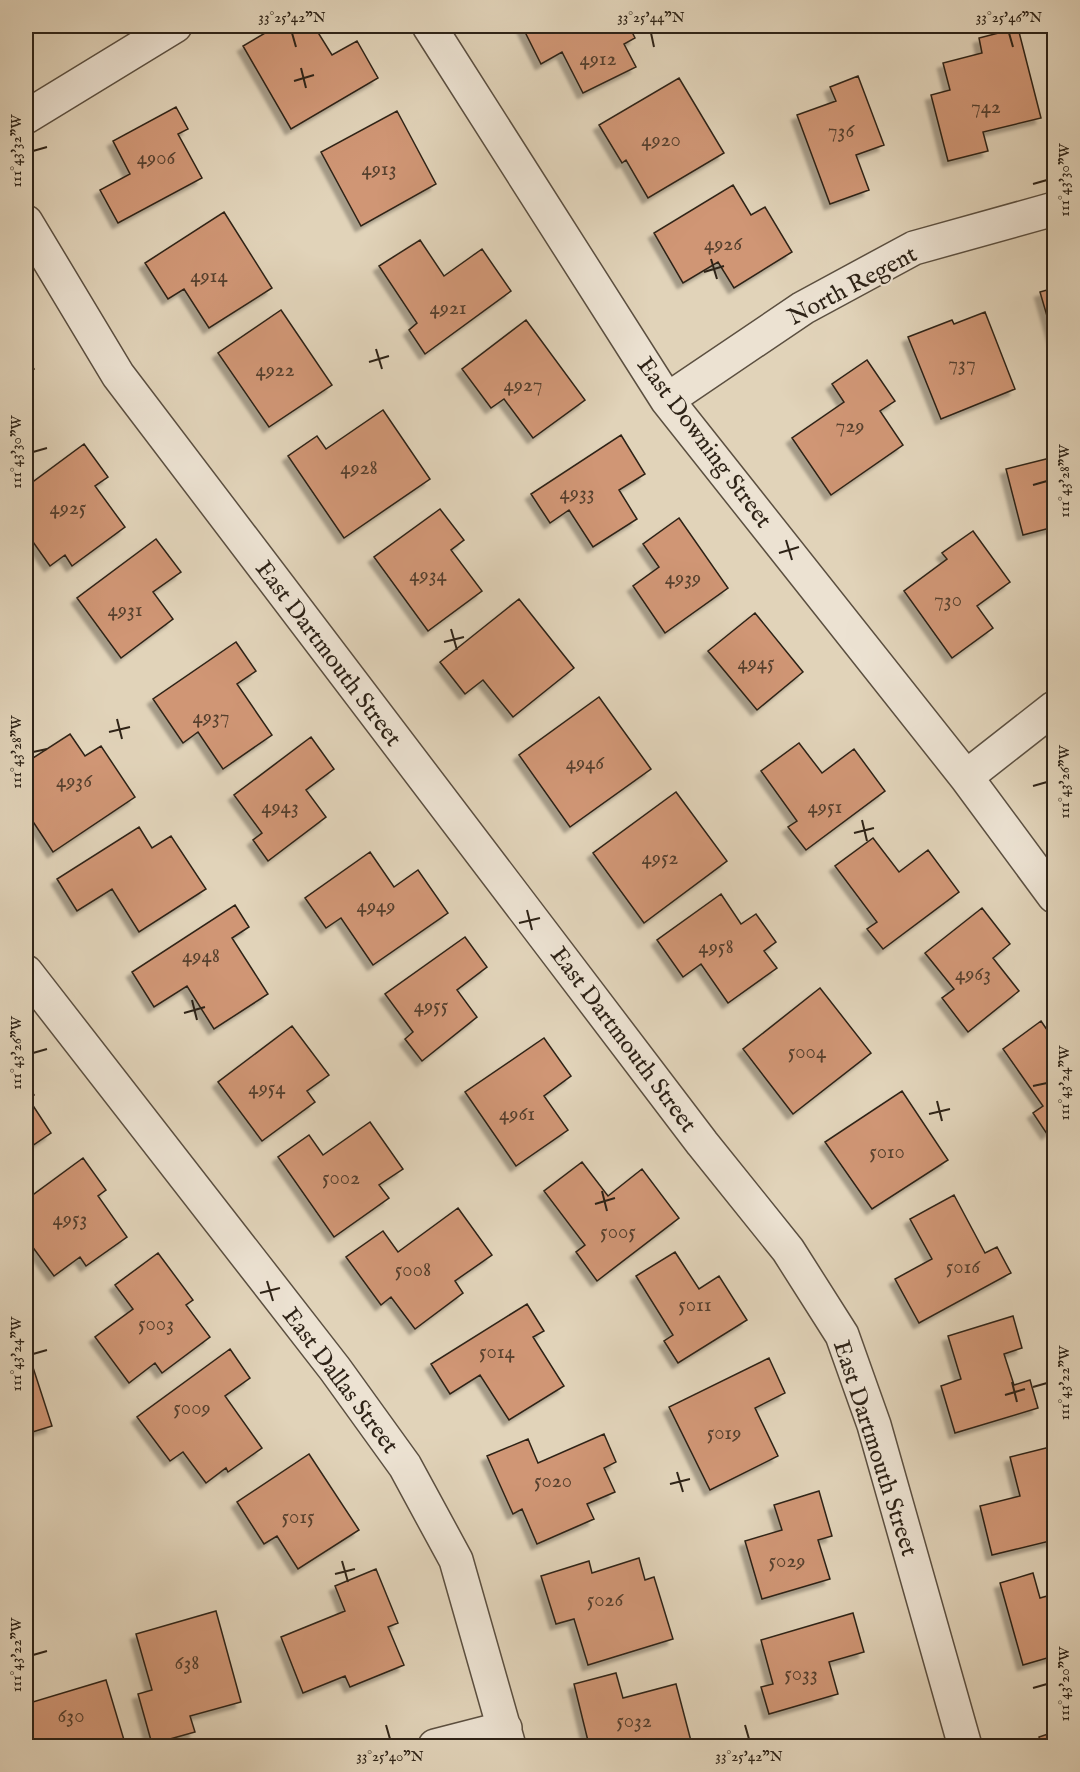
<svg xmlns="http://www.w3.org/2000/svg" width="1080" height="1772" viewBox="0 0 1080 1772" font-family="'IM FELL English',serif">
	<defs>
		<filter id="shadow"><feDropShadow dx="-5.5" dy="5.5" stdDeviation="1.5" flood-color="#0004"/></filter>
	</defs>
	<rect width="100%" height="100%" fill="#e1d3b9"/>
	<filter id="stains"><feTurbulence type="fractalNoise" baseFrequency=".00333" numOctaves="4"/><feColorMatrix values="0 0 0 0 .2 0 0 0 0 .09 0 0 0 0 .02 0 0 0 .5 -.17"/></filter>
	<radialGradient id="worn" r=".72"><stop offset=".6" stop-color="#630" stop-opacity="0"/><stop offset="1" stop-color="#630" stop-opacity=".3"/></radialGradient>
	<!-- building -->
	<path fill="#d09675" stroke="#2e2317" stroke-width="1.5" filter="url(#shadow)" d="M277,26H314L332,55L357,41L378,78L291,129L243,46Z
		M522,26H629L635,38L624,44L636,67L583,93L562,52L541,64Z
		M1018,28L1041,118L983,132L988,151L948,161L931,95L950,90L943,63L982,53L979,38Z
		M858,76L884,145L856,155L869,190L830,204L797,115L836,101L830,87Z
		M679,78L724,153L648,198L626,160L622,163L599,125Z
		M176,107L188,129L178,134L202,178L118,223L100,190L130,174L113,141Z
		M397,111L436,184L361,226L321,152Z
		M733,185L751,215L765,207L792,252L734,288L718,262L683,283L654,233Z
		M224,212L272,288L209,328L184,289L168,299L145,263Z
		M420,240L444,276L482,249L511,291L425,354L409,330L417,323L379,266Z
		M1054,288V340L1040,292Z
		M281,310L332,385L269,427L218,353Z
		M985,312L1015,389L941,419L908,337L952,320L954,324Z
		M526,320L585,400L533,438L504,399L491,408L462,369Z
		M26,356L34,369L26,375Z
		M867,360L895,401L880,411L903,445L831,495L792,438L844,402L832,384Z
		M383,410L430,479L344,538L288,456L317,436L326,449Z
		M621,435L645,474L619,490L637,519L593,547L569,510L550,523L531,494Z
		M84,444L108,477L95,486L125,527L72,566L65,555L50,566L26,532V487Z
		M1054,457V527L1023,535L1006,469Z
		M440,509L464,540L451,550L482,591L428,631L374,557Z
		M679,518L728,588L665,633L633,586L659,567L643,544Z
		M973,531L1010,582L977,606L993,628L952,658L904,591L947,559L942,553Z
		M156,539L181,572L153,592L173,619L121,658L77,598Z
		M519,599L574,668L513,717L483,680L465,694L440,662Z
		M755,613L803,672L757,710L708,651Z
		M236,642L256,671L237,684L272,735L223,769L198,732L183,743L153,699Z
		M599,697L651,769L570,827L519,755Z
		M70,734L85,756L101,746L135,797L53,852L26,811V760L27,762Z
		M311,737L334,769L306,790L326,817L268,861L253,840L262,833L234,795Z
		M799,743L822,773L854,749L885,791L806,850L788,827L797,821L761,771Z
		M676,792L727,861L644,923L593,853Z
		M139,827L152,848L171,836L206,889L139,932L112,889L77,911L57,879Z
		M873,838L899,872L928,850L959,892L883,949L867,929L877,922L835,866Z
		M370,852L394,887L418,870L448,913L373,965L341,918L326,928L305,898Z
		M721,894L741,924L756,914L776,942L764,951L777,968L728,1003L701,964L683,977L657,940Z
		M235,905L249,927L232,938L268,994L214,1029L187,986L154,1007L132,972Z
		M982,908L1010,944L993,958L1019,991L968,1032L942,998L954,989L925,953Z
		M465,937L487,967L457,990L477,1017L422,1061L405,1039L413,1032L385,994Z
		M820,988L871,1053L793,1114L743,1049Z
		M1041,1021L1054,1040V1128L1047,1134L1033,1113L1043,1106L1003,1049Z
		M292,1026L329,1075L307,1091L315,1102L262,1141L218,1082Z
		M544,1038L571,1076L544,1096L568,1130L516,1166L465,1092Z
		M26,1082L34,1095L28,1098L51,1133L26,1150Z
		M902,1091L948,1160L872,1209L825,1142Z
		M370,1122L403,1169L379,1185L389,1198L334,1237L278,1157L309,1135L323,1155Z
		M83,1158L106,1190L98,1196L127,1237L86,1266L80,1257L54,1276L26,1238V1200Z
		M582,1162L608,1196L642,1169L679,1218L597,1281L576,1252L585,1245L544,1191Z
		M954,1195L985,1253L997,1247L1011,1273L919,1323L895,1279L932,1259L910,1219Z
		M458,1208L492,1255L455,1281L463,1293L415,1329L391,1297L381,1305L346,1257L383,1231L398,1252Z
		M675,1252L699,1289L719,1276L747,1320L678,1363L664,1341L673,1335L636,1276Z
		M158,1253L193,1300L186,1305L210,1337L162,1373L155,1363L129,1383L95,1337L133,1309L115,1285Z
		M527,1304L544,1331L533,1337L564,1386L509,1420L480,1375L450,1394L431,1364Z
		M1013,1316L1022,1348L1004,1354L1014,1385L1030,1380L1038,1408L955,1433L941,1386L961,1379L948,1336Z
		M230,1349L250,1378L225,1396L262,1448L228,1472L226,1468L206,1483L183,1452L170,1461L137,1417Z
		M28,1352L52,1426L26,1434V1353Z
		M769,1358L785,1393L755,1408L778,1456L710,1490L669,1407Z
		M604,1434L616,1462L604,1468L615,1492L587,1504L594,1519L537,1544L522,1509L513,1514L487,1456L528,1439L538,1463Z
		M1054,1446V1540L992,1555L980,1506L1020,1496L1010,1457Z
		M309,1454L359,1530L298,1569L277,1536L264,1544L237,1502Z
		M819,1491L832,1536L818,1540L830,1579L762,1599L745,1541L782,1530L774,1505Z
		M639,1558L645,1580L654,1577L673,1639L588,1665L574,1619L556,1624L541,1576L589,1561L592,1573Z
		M376,1569L398,1623L388,1627L404,1665L350,1687L345,1676L303,1693L281,1637L345,1611L335,1586Z
		M1033,1573L1040,1598L1054,1594V1656L1023,1665L1000,1583Z
		M216,1611L241,1702L190,1716L195,1732L152,1744L138,1694L152,1690L136,1634Z
		M853,1613L864,1652L829,1662L838,1694L769,1714L761,1687L773,1684L761,1640Z
		M616,1673L623,1698L676,1684L691,1741L670,1746H599L598,1743L589,1745L574,1684Z
		M106,1680L124,1740L104,1746H32L26,1726V1704Z
		M1054,1732V1746H1041L1039,1737Z
		M863,1742L864,1746H847Z"/>
	<g fill="none" stroke-linecap="round" stroke-linejoin="round">
		<defs>
			<path id="minor" d="M429,26L667,400L966,777L1054,896
				M26,117L175,26
				M26,222L118,375L702,1143L788,1250L842,1335L874,1425L965,1746
				M667,400L803,308L914,248L1054,209
				M966,777L1054,708
				M26,972L335,1369L405,1466L456,1560L509,1746
				M435,1746L505,1728"/>
		</defs>
		<!-- minor casing -->
		<use href="#minor" stroke="#5b4f40" stroke-width="36"/>
		<!-- minor -->
		<use href="#minor" stroke="#ece2d2" stroke-width="33"/>
	</g>
	<!-- ticks -->
	<path fill="none" stroke="#2e2317" stroke-width="2" d="M292,33L296,47M651,33L654,47M1009,33L1013,47M301,68L306,88M294,81L314,75M33,151L47,147M1033,184L1047,180M711,259L717,279M704,272L724,266M376,349L382,369M369,362L389,356M33,452L47,448M1033,485L1047,481M786,540L792,560M779,553L799,547M451,629L457,650M444,642L464,637M117,719L122,739M109,732L130,727M33,752L47,749M1033,786L1047,782M862,820L867,841M854,833L874,828M527,910L532,930M519,923L540,918M192,1000L197,1020M184,1013L205,1007M33,1053L47,1049M1033,1086L1047,1083M937,1101L942,1121M929,1114L950,1109M602,1191L607,1211M595,1204L615,1198M267,1281L273,1301M260,1293L280,1288M33,1354L47,1350M1012,1382L1017,1402M1033,1387L1047,1383M1005,1395L1025,1389M677,1472L683,1492M670,1484L690,1479M342,1561L348,1582M335,1574L355,1569M33,1655L47,1651M1033,1688L1047,1684M386,1725L390,1739M745,1725L749,1739"/>
	<g text-anchor="middle" stroke-width="4.5" stroke-linejoin="round" paint-order="stroke">
		<!-- number labels -->
		<g font-size="21" fill="#56402e">
			<text x="598" y="65">4912</text>
			<text x="986" y="113">742</text>
			<text x="841" y="137">736</text>
			<text x="661" y="146">4920</text>
			<text x="156" y="164">4906</text>
			<text x="379" y="175">4913</text>
			<text x="723" y="250">4926</text>
			<text x="209" y="282">4914</text>
			<text x="448" y="314">4921</text>
			<text x="962" y="370">737</text>
			<text x="275" y="376">4922</text>
			<text x="523" y="391">4927</text>
			<text x="850" y="432">729</text>
			<text x="359" y="474">4928</text>
			<text x="577" y="499">4933</text>
			<text x="68" y="514">4925</text>
			<text x="428" y="581">4934</text>
			<text x="683" y="584">4939</text>
			<text x="948" y="606">730</text>
			<text x="125" y="616">4931</text>
			<text x="756" y="669">4945</text>
			<text x="211" y="723">4937</text>
			<text x="585" y="769">4946</text>
			<text x="74" y="787">4936</text>
			<text x="280" y="813">4943</text>
			<text x="825" y="813">4951</text>
			<text x="660" y="864">4952</text>
			<text x="376" y="912">4949</text>
			<text x="716" y="953">4958</text>
			<text x="201" y="962">4948</text>
			<text x="973" y="980">4963</text>
			<text x="431" y="1012">4955</text>
			<text x="807" y="1058">5004</text>
			<text x="267" y="1094">4954</text>
			<text x="517" y="1120">4961</text>
			<text x="887" y="1158">5010</text>
			<text x="341" y="1184">5002</text>
			<text x="70" y="1225">4953</text>
			<text x="618" y="1238">5005</text>
			<text x="963" y="1273">5016</text>
			<text x="413" y="1276">5008</text>
			<text x="695" y="1311">5011</text>
			<text x="156" y="1330">5003</text>
			<text x="497" y="1358">5014</text>
			<text x="192" y="1414">5009</text>
			<text x="724" y="1439">5019</text>
			<text x="553" y="1487">5020</text>
			<text x="298" y="1523">5015</text>
			<text x="787" y="1567">5029</text>
			<text x="605" y="1606">5026</text>
			<text x="187" y="1669">638</text>
			<text x="801" y="1680">5033</text>
			<text x="71" y="1722">630</text>
			<text x="634" y="1727">5032</text>
		</g>
		<!-- street labels -->
		<g font-size="24" fill="#2e2317" stroke="#ece2d2">
			<text transform="translate(852 285) rotate(-28)" y="8">North Regent</text>
			<text transform="translate(705 442) rotate(53)" y="8">East Downing Street</text>
			<text transform="translate(329 653) rotate(53)" y="8">East Dartmouth Street</text>
			<text transform="translate(624 1039) rotate(53)" y="8">East Dartmouth Street</text>
			<text transform="translate(341 1380) rotate(53)" y="8">East Dallas Street</text>
			<text transform="translate(876 1448) rotate(72)" y="8">East Dartmouth Street</text>
		</g>
	</g>
	<!-- margin -->
	<rect width="1080" height="1772" fill="none" stroke="#e1d3b9" stroke-width="66"/>
	<rect x="33" y="33" width="1014" height="1706" fill="none" stroke="#2e2317" stroke-width="2"/>
	<g font-size="15" text-anchor="middle" fill="#2e2317">
		<text x="292" y="22">33°25'42"N</text>
		<text x="651" y="22">33°25'44"N</text>
		<text x="1009" y="22">33°25'46"N</text>
		<text transform="translate(16 151) rotate(-90)" y="5">111°43'32"W</text>
		<text transform="translate(1064 180) rotate(-90)" y="5">111°43'30"W</text>
		<text transform="translate(16 452) rotate(-90)" y="5">111°43'30"W</text>
		<text transform="translate(1064 481) rotate(-90)" y="5">111°43'28"W</text>
		<text transform="translate(16 752) rotate(-90)" y="5">111°43'28"W</text>
		<text transform="translate(1064 782) rotate(-90)" y="5">111°43'26"W</text>
		<text transform="translate(16 1053) rotate(-90)" y="5">111°43'26"W</text>
		<text transform="translate(1064 1083) rotate(-90)" y="5">111°43'24"W</text>
		<text transform="translate(16 1354) rotate(-90)" y="5">111°43'24"W</text>
		<text transform="translate(1064 1383) rotate(-90)" y="5">111°43'22"W</text>
		<text transform="translate(16 1655) rotate(-90)" y="5">111°43'22"W</text>
		<text transform="translate(1064 1684) rotate(-90)" y="5">111°43'20"W</text>
		<text x="390" y="1761">33°25'40"N</text>
		<text x="749" y="1761">33°25'42"N</text>
	</g>
	<rect width="100%" height="100%" filter="url(#stains)"/>
	<rect width="100%" height="100%" fill="url(#worn)"/>
</svg>
